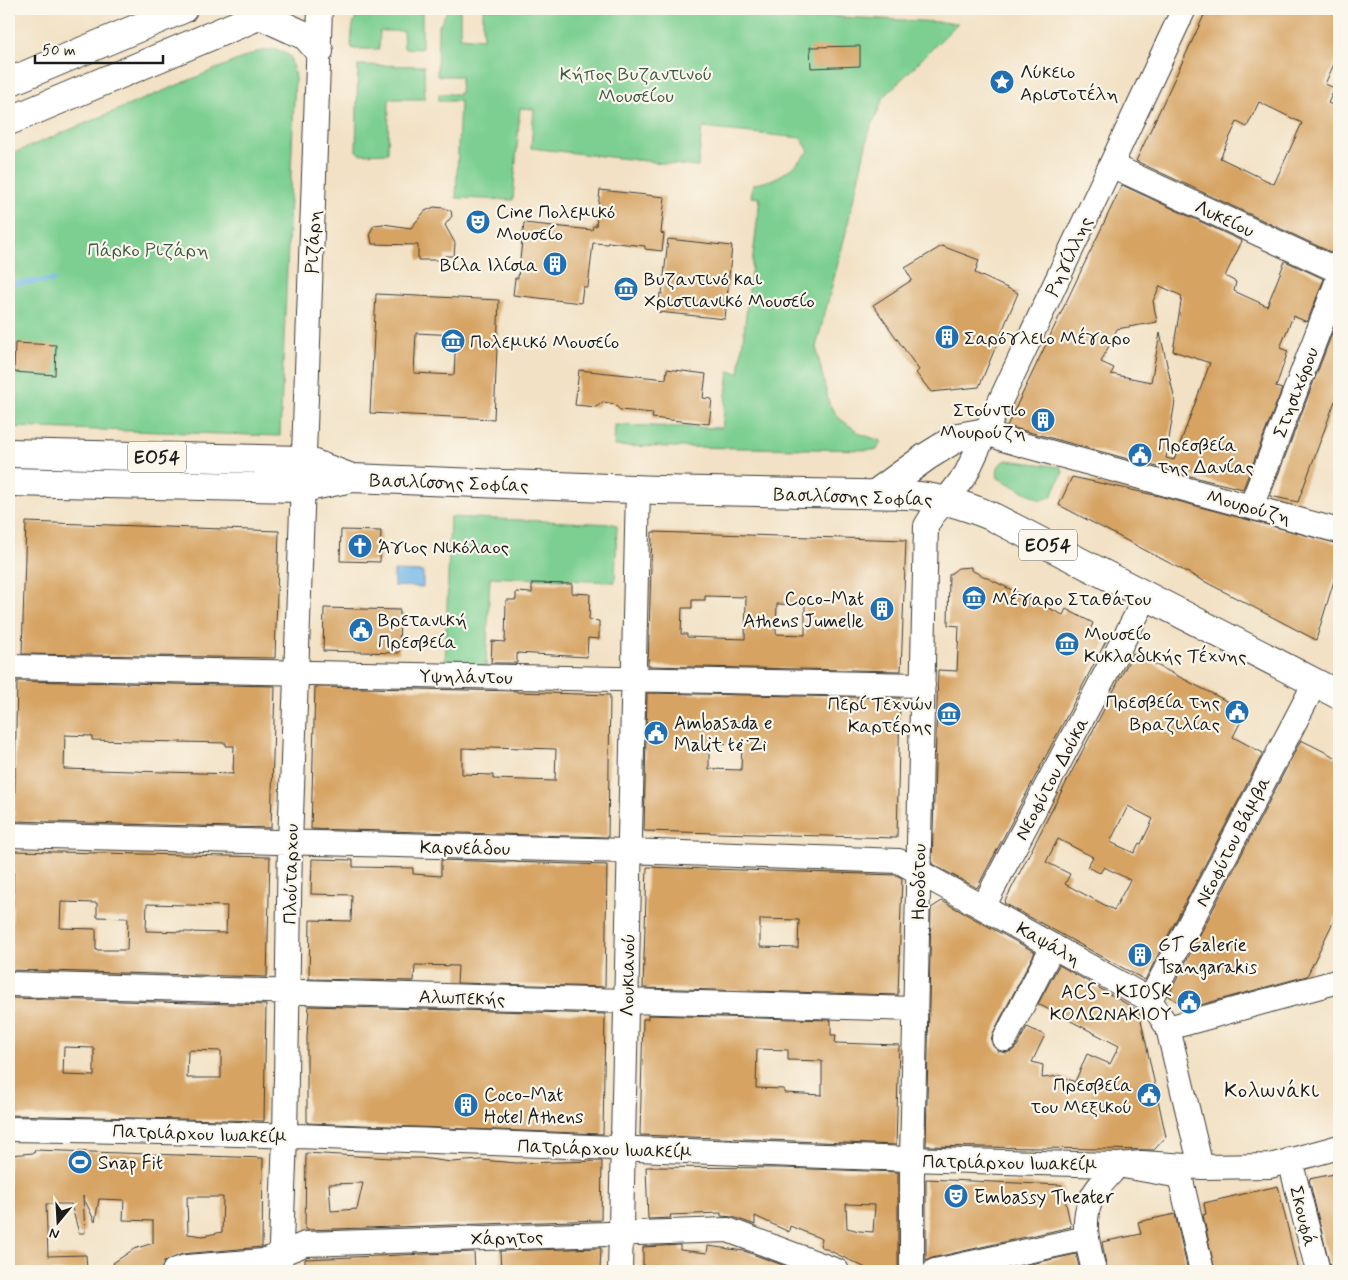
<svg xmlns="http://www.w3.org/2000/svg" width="1348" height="1280" viewBox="0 0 1348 1280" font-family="Mynerve,sans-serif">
	<rect width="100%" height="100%" fill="#fbf7ec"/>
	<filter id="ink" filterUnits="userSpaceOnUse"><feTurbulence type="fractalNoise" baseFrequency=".02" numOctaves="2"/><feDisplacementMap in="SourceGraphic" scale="10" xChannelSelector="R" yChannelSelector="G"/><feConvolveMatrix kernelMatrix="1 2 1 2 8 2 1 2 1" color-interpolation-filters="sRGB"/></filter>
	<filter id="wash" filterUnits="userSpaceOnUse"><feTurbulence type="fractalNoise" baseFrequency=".0096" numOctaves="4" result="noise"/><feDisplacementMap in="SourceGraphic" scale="20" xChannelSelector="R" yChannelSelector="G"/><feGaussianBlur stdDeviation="1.12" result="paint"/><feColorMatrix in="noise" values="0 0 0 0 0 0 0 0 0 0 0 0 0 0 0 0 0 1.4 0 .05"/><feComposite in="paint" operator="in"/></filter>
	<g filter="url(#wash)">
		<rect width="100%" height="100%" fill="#f2e1c4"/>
		<!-- green -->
		<path fill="#7bcf91" stroke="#4c7656" d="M370,9H420L422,14V49L404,48L403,31H380L379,49H353L351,46C353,26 350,17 370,9Z
			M448,9H460V37L483,39V9H684L958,23L884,97L869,132L845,236L816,347L829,404L839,418L861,434L881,441L877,450L614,446L615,425L722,428L729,371L739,373L760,198L751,197L753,184C777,182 793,168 809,151L801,138L702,128L698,167L531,148L534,109L520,108L513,200L456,198L460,101H438L439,94H460L461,76H437L438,28Z
			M276,49L290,56L295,77L280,436L9,427V155L257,52Z
			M358,65L424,66L425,99H389L388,153L361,154L356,151Z
			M1007,460L1061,467L1063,472L1051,497L1041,500L998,478C996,469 998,463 1007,460Z
			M450,517L614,524L617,526L615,582L490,577L486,667L445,666Z"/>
		<!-- water -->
		<path fill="#71b6e7" stroke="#466982" d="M394,571L423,572V587L394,586Z"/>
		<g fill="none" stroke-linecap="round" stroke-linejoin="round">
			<!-- stream -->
			<path stroke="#71b6e7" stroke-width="5" d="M9,284L53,280"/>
		</g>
		<g id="blocks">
			<!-- building -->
			<path fill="#d6a362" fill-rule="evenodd" d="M1207,9H1339V53L1325,84L1335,88L1328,103L1339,108V256L1136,161ZM1259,102L1302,123L1274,184L1220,158L1237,122L1247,127Z
				M860,46V66L811,68L810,47Z
				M1122,185L1242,241L1225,276L1236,282L1234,291L1267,306L1285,261L1324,279L1307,322L1293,316L1280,348L1288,351L1276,387L1282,389L1243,489L1205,480L1007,426ZM1160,286L1182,296L1173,351L1210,363L1174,460L1166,458L1175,401L1160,333L1151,382L1111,374L1114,368L1101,362L1117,329L1157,322L1153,301Z
				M600,190L665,197L661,233L664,234L662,251L645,249V246L608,242V244L593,243L588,287H583L581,303L513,295L515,278H518L524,223L592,230L593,226H596Z
				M434,207L444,208L451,211L452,216L445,225L455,243L454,256H445V260H418V245L372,244L370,233L374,225L383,224L411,228L425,211Z
				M668,239L732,246L725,319L658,312L660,293L662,294Z
				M942,246L979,260L975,273L1018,293L979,387L931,392L916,373L919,370L873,305L912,280L905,268Z
				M376,294L499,300L494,419L370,413ZM416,333L456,335L454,375L414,373Z
				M1339,315V403L1335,401L1298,502L1270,496Z
				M15,343L56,345L55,375L14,372Z
				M667,369L706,374L703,398L712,399L709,424L652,418L653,413L620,410L614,404L609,403L603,402L596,407L575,405L579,370L666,379Z
				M1072,477L1159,496L1339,544V564L1316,640L1059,505Z
				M26,522L279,531L275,658L22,654Z
				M341,530L381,531L380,562L340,561Z
				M652,532L906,540L901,671L648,666ZM705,596L746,597L745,639L687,637V634H681L682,608H692V600H705ZM777,604L805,605V635L776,634Z
				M971,567V570L1063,615L1066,609L1093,623L1090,630L1107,639L977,888L932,864L938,670L957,671L959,626L948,625L949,575L958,568Z
				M532,583L572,584V593L590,594L589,620L599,621V639L588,638L587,657L517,653V663H491L492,641L505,642L506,600H516V592L532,593Z
				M324,608L400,610L399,653L323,651Z
				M1133,653L1246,711L1233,737L1263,753L1145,980L1004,903ZM1128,806L1153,819L1141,844L1139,843L1134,853L1110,842ZM1058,839L1093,857L1087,867L1100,873L1104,867L1130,880L1114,910L1065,884L1070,874L1046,862Z
				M17,681L275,686L271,828L14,821ZM65,735L92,736V740L226,743V746H234L233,774L64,769Z
				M315,687L517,691V692L610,695L608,837L311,829ZM490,747L556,749L555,781L493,779V775L462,774V748L490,749Z
				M647,693L900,698L897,838L644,831ZM709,743L742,744L741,770L709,769Z
				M1301,740L1339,759V910L1307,976L1189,1008L1168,996Z
				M14,851L270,857L267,977L11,970ZM61,902L97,903V917L128,918L127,950H96V929L60,928ZM147,904L227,906L226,933L146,931Z
				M312,859L353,860V867L413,868V874L441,876V860L607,865L605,987L457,983L458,966L415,965L414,981L309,979L310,920L351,921L352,895L311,894Z
				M647,867L896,875L902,878L898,995L643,988ZM760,919L799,920L798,948L760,947Z
				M942,901L1035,952L993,1033L991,1040L993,1046L998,1051L1006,1053L1012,1051L1017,1046L1027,1027L1045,1035L1032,1062L1043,1065L1042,1078L1060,1076L1075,1082L1087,1054L1110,1064L1119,1046L1038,1004L1059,965L1139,1011L1166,1137L1154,1150L926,1146L931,908Z
				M11,998L266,1005L264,1121L9,1115ZM64,1047L94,1048V1076L63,1075ZM188,1050L221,1051V1078H187Z
				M309,1006L605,1014L603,1134L307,1123V1037Z
				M648,1015L831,1020V1035H836L835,1043L899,1045L896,1145L640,1135L643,1019H648ZM757,1049L788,1050V1060L822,1061V1095L784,1093V1089L756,1088Z
				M35,1150L263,1158L262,1247L182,1254L164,1262L161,1271H117L113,1263L134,1249L153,1243V1221L123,1220L124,1200L99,1199L95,1222L83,1196L85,1233H79L71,1204H46L48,1256L86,1255L87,1271H9V1155L34,1153ZM187,1197H223L222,1232L203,1236L188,1234Z
				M306,1153L391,1158H421L451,1162L481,1160L516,1163L602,1161L601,1220L305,1230ZM363,1183L357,1209L331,1211L329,1184Z
				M646,1167L782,1168L898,1172V1271H872L820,1246L822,1239L790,1226L789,1232L755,1216V1225L733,1217L721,1216V1213L670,1215L671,1218L648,1219ZM846,1204L875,1205L873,1232L859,1231L847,1228Z
				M1339,1173V1271H1331L1309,1179Z
				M926,1179L1062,1185L1071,1227L932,1258L926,1261Z
				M1278,1186L1298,1271H1215L1203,1215L1206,1214L1204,1203Z
				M1175,1214L1188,1271H1107L1102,1242L1141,1234L1138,1222Z
				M680,1245V1250L707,1253L708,1246L744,1251L799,1271H643V1247Z
				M601,1248L600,1271H501L500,1251Z
				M474,1252L475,1271H305V1259Z
				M1076,1254L1080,1271H999Z"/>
		</g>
	</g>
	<g filter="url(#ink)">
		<use href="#blocks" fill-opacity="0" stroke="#3c3a35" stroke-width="1"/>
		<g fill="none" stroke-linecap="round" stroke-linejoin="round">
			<defs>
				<path id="minor" d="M1111,165L1339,271
					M986,432L1003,439L1027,446L1339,531
					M1251,507L1339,277
					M9,667L923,685
					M9,835L629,851L899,861L1150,1000L1168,1028L1201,1167
					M983,907L1147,595
					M9,984L915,1009
					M1150,1000L1315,683
					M1168,1028L1339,981
					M1005,1039L1053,946
					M9,1129C379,1134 748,1157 1118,1165L1142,1163L1201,1167L1270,1166L1339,1147
					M1290,1160L1318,1271
					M174,1271L186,1267L263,1261L305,1244L728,1230L837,1271
					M280,1271L285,1136L290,843L320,9
					M620,1271L638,488
					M912,1271V1160L926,526L932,516L946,500L966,474L1184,9
					M935,1271L1087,1238
					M1094,1271C1089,1249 1081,1224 1090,1202C1095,1188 1109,1176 1118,1165L1180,1176L1202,1271"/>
				<path id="major" d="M260,15L306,36L319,51
					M9,82L183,9
					M9,121L275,9
					M9,453L304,460L352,478
					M9,482L303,488L352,478L658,490L909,495C939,497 965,505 993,517L1339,695
					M875,494L926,457L958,437L986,432"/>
			</defs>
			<!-- minor casing -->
			<use href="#minor" stroke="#3c3a35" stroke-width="26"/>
			<!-- major casing -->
			<use href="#major" stroke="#3c3a35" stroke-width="30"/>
			<!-- minor -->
			<use href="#minor" stroke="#fff" stroke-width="24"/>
			<!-- major -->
			<use href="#major" stroke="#fff" stroke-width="28"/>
		</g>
	</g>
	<!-- icons -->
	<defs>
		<symbol id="sight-disc" viewBox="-11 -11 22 22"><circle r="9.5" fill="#1f6fb2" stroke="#fbf7ec"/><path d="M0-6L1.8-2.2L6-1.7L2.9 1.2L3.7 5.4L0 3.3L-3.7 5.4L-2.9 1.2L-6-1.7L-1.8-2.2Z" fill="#fff"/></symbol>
		<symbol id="theatre-disc" viewBox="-11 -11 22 22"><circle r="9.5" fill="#1f6fb2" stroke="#fbf7ec"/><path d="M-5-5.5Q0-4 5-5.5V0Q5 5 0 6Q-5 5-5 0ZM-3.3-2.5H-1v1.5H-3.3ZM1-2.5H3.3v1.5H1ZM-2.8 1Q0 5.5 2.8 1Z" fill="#fff"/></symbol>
		<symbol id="building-disc" viewBox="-11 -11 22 22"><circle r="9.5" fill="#1f6fb2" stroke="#fbf7ec"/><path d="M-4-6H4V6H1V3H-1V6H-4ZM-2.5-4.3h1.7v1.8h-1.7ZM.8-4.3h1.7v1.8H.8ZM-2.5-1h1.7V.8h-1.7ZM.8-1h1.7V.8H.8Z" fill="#fff"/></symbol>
		<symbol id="museum-disc" viewBox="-11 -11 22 22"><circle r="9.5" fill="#1f6fb2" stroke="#fbf7ec"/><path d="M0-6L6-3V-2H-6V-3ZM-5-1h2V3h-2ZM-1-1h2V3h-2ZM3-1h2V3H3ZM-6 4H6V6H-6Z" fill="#fff"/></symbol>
		<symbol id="civic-disc" viewBox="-11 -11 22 22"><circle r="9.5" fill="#1f6fb2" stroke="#fbf7ec"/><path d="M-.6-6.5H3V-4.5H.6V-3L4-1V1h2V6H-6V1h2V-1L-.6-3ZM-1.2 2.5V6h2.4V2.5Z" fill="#fff"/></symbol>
		<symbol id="church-disc" viewBox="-11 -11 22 22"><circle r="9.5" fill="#1f6fb2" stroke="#fbf7ec"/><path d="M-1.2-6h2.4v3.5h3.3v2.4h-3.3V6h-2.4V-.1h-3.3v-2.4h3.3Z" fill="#fff"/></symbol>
		<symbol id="stadium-disc" viewBox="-11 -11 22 22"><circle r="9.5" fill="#1f6fb2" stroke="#fbf7ec"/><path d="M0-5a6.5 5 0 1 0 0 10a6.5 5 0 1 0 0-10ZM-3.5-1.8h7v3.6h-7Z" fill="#fff"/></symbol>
	</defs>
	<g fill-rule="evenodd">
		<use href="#sight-disc" x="988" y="68" width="28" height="28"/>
		<use href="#theatre-disc" x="464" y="208" width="28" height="28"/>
		<use href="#building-disc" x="541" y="250" width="28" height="28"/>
		<use href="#museum-disc" x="612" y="275" width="28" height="28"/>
		<use href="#building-disc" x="933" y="323" width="28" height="28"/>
		<use href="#museum-disc" x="439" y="327" width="28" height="28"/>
		<use href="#building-disc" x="1029" y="406" width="28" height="28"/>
		<use href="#civic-disc" x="1126" y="441" width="28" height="28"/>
		<use href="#church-disc" x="346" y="532" width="28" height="28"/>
		<use href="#museum-disc" x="960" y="584" width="28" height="28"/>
		<use href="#building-disc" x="868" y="595" width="28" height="28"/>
		<use href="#civic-disc" x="347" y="616" width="28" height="28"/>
		<use href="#museum-disc" x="1053" y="630" width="28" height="28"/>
		<use href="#civic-disc" x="1223" y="698" width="28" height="28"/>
		<use href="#museum-disc" x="935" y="700" width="28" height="28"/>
		<use href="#civic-disc" x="642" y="719" width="28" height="28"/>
		<use href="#building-disc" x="1126" y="941" width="28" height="28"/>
		<use href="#civic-disc" x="1175" y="988" width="28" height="28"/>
		<use href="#civic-disc" x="1135" y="1081" width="28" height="28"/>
		<use href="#building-disc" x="452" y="1091" width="28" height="28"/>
		<use href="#stadium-disc" x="66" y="1148" width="28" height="28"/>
		<use href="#theatre-disc" x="942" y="1182" width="28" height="28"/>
	</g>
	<g text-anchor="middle" stroke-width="4.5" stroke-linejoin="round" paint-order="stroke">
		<!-- shield labels -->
		<g fill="#fbf7ec" stroke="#5f5e5a" stroke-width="1">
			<rect x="128" y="441.5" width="58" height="31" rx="4"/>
			<rect x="1019" y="529.5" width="58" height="31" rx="4"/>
		</g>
		<g font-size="18" font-weight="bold" fill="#1c1c1c">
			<text x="157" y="463">ΕΟ54</text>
			<text x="1048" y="551">ΕΟ54</text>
		</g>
		<!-- poi labels -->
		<g font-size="19" fill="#1c1c1c" stroke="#fbf7ec" text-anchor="start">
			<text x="1020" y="78">Λύκειο<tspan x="1020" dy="22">Αριστοτέλη</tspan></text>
			<text x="496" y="218">Cine Πολεμικό<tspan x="496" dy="22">Μουσείο</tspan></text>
			<text x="538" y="271" text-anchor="end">Βίλα Ιλίσια</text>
			<text x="644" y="285">Βυζαντινό και<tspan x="644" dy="22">Χριστιανικό Μουσείο</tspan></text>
			<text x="964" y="344">Σαρόγλειο Μέγαρο</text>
			<text x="470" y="348">Πολεμικό Μουσείο</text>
			<text x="1026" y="416" text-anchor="end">Στούντιο<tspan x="1026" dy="22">Μουρούζη</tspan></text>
			<text x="1158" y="451">Πρεσβεία<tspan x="1158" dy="22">της Δανίας</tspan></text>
			<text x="378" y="553">Άγιος Νικόλαος</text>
			<text x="864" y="605" text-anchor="end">Coco-Mat<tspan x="864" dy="22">Athens Jumelle</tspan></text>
			<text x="992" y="605">Μέγαρο Σταθάτου</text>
			<text x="378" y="626">Βρετανική<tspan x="378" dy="22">Πρεσβεία</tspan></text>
			<text x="1084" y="640">Μουσείο<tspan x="1084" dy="22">Κυκλαδικής Τέχνης</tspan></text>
			<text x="1220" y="708" text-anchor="end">Πρεσβεία της<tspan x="1220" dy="22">Βραζιλίας</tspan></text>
			<text x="932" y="710" text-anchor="end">Περί Τεχνών<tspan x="932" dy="22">Καρτέρης</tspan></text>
			<text x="674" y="729">Ambasada e<tspan x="674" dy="22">Malit të Zi</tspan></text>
			<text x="1158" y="951">GT Galerie<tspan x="1158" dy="22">Tsangarakis</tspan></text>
			<text x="1172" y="998" text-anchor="end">ACS - KIOSK<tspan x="1172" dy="22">ΚΟΛΩΝΑΚΙΟΥ</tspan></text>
			<text x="1132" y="1091" text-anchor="end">Πρεσβεία<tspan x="1132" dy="22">του Μεξικού</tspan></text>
			<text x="484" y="1101">Coco-Mat<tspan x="484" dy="22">Hotel Athens</tspan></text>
			<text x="98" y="1169">Snap Fit</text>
			<text x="974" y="1203">Embassy Theater</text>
		</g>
		<!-- park labels -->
		<g font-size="19" fill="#3d5b45" stroke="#fbf7ec">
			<text x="636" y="80">Κήπος Βυζαντινού<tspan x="636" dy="22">Μουσείου</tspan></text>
			<text x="148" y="256">Πάρκο Ριζάρη</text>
		</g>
		<!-- street labels -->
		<g font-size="19" fill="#1c1c1c" stroke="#fbf7ec">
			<text transform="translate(1225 218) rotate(25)" y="7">Λυκείου</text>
			<text transform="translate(312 242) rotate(-88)" y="7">Ριζάρη</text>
			<text transform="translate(1068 256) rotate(-65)" y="7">Ρηγίλλης</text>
			<text transform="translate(1295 392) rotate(-69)" y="7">Στησιχόρου</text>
			<text transform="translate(449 482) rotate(2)" y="7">Βασιλίσσης Σοφίας</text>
			<text transform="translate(853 496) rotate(2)" y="7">Βασιλίσσης Σοφίας</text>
			<text transform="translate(1249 506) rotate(15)" y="7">Μουρούζη</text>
			<text transform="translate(466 676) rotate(1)" y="7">Υψηλάντου</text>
			<text transform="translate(1051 778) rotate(-62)" y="7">Νεοφύτου Δούκα</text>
			<text transform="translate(1232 841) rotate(-63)" y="7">Νεοφύτου Βάμβα</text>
			<text transform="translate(465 847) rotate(1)" y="7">Καρνεάδου</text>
			<text transform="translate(290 874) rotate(-89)" y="7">Πλούταρχου</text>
			<text transform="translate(918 882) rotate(-89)" y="7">Ηροδότου</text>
			<text transform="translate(1049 943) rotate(29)" y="7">Καψάλη</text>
			<text transform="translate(627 975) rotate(-89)" y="7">Λουκιανού</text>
			<text transform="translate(462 997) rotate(2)" y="7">Αλωπεκής</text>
			<text transform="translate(200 1133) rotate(2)" y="7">Πατριάρχου Ιωακείμ</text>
			<text transform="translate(605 1148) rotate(2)" y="7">Πατριάρχου Ιωακείμ</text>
			<text transform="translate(1010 1162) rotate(1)" y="7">Πατριάρχου Ιωακείμ</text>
			<text transform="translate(1304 1216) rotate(76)" y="7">Σκουφά</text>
			<text transform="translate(507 1237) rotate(-2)" y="7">Χάρητος</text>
		</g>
		<!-- quarter labels -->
		<g font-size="21" letter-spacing="1" fill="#1c1c1c" stroke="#fbf7ec">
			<text x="1272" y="1097">Κολωνάκι</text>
		</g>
	</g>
	<!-- margin -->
	<rect width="1348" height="1280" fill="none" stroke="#fbf7ec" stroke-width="30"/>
	<!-- north arrow -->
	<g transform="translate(58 1222) rotate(198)" stroke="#fbf7ec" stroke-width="4" paint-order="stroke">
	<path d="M0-4L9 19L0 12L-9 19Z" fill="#1c1c1c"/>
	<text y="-8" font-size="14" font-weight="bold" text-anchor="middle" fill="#1c1c1c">N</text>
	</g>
	<!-- scale -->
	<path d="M35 55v8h128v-8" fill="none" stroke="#1c1c1c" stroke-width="2.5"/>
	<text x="42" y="55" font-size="15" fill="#1c1c1c" stroke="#fbf7ec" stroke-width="4" paint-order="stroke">50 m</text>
</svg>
